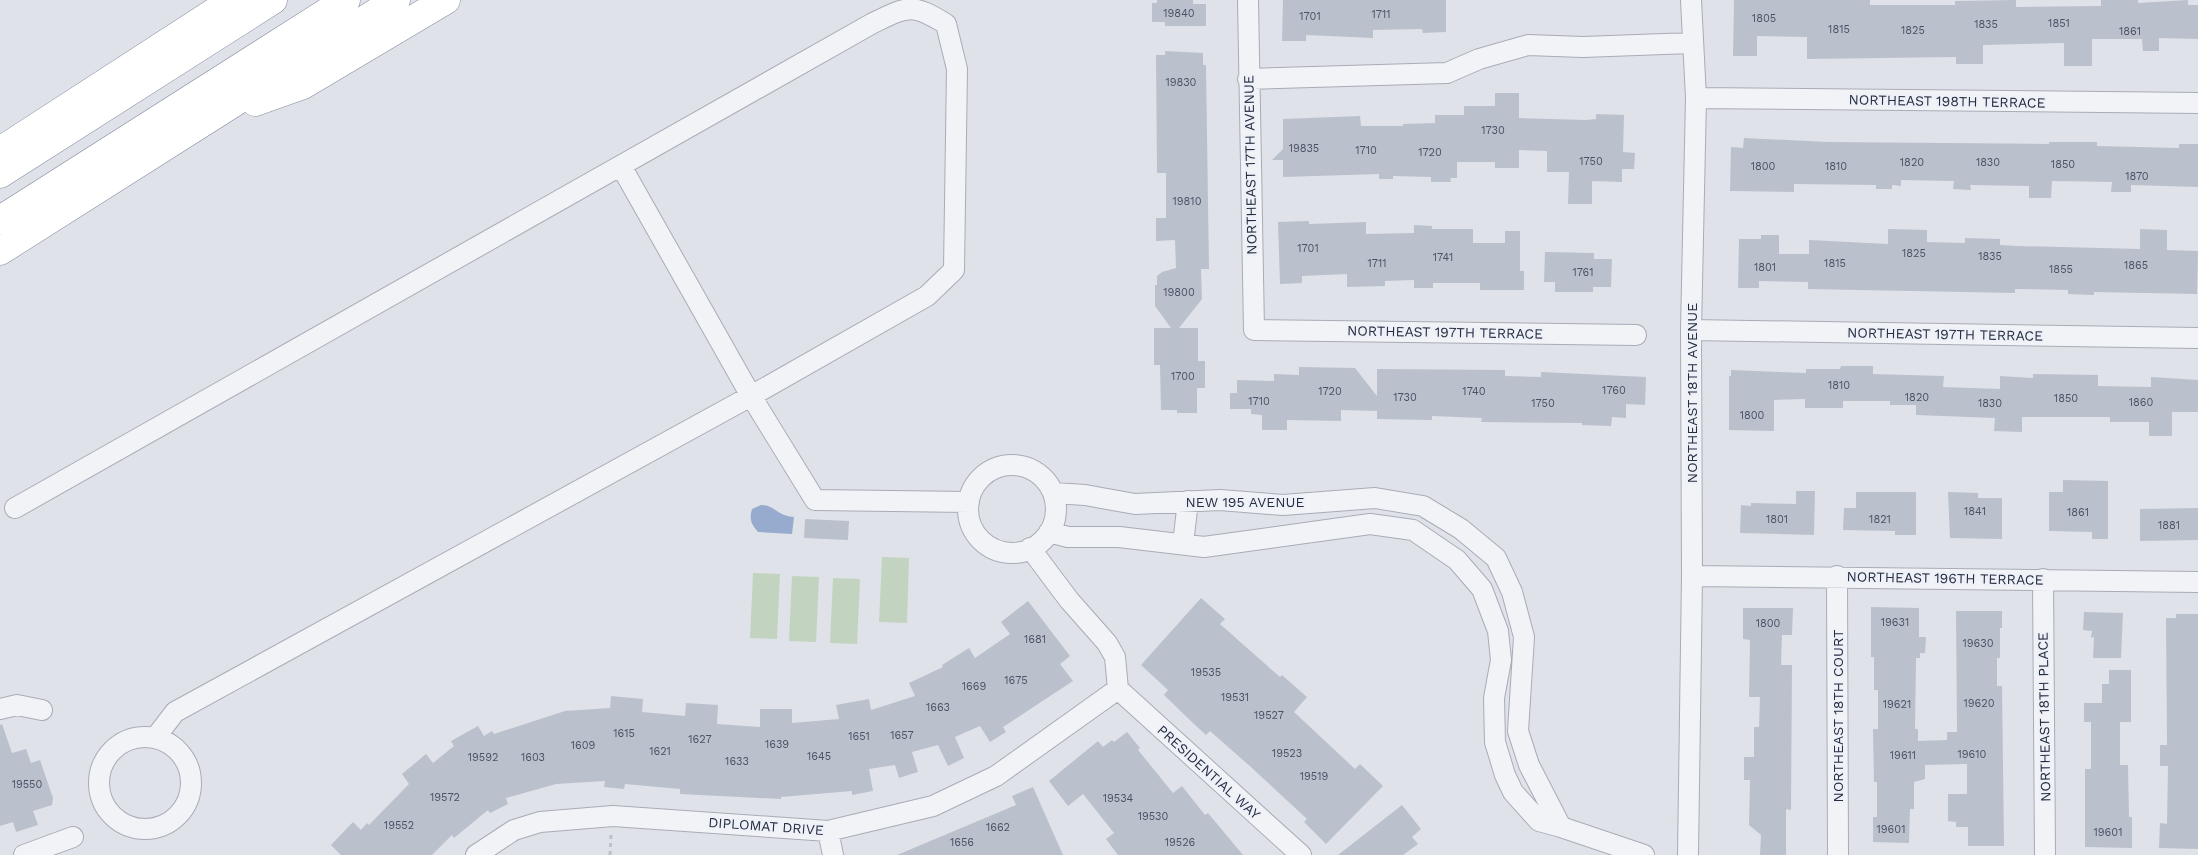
<svg xmlns="http://www.w3.org/2000/svg" width="2198" height="855" viewBox="0 0 2198 855" font-family="'Work Sans',sans-serif">
	<rect width="100%" height="100%" fill="#dfe2e9"/>
	<!-- green -->
	<path fill="#c2d4bf" d="M882,557L909,558L907,623L879,622Z
		M753,573L780,574L777,639L750,638Z
		M792,576L819,577L816,642L789,641Z
		M833,578L860,579L857,644L830,643Z"/>
	<!-- water -->
	<path fill="#96abcd" d="M761,505C775,505 777,516 794,517L792,534L758,532C751,524 749,519 752,509Z"/>
	<!-- building -->
	<path fill="#bbc0cd" d="M1157,0H1193V4H1206V26H1165V22H1152V3H1157Z
		M1283,0H1446V32L1423,33L1422,29L1373,30V38L1306,35V41H1282Z
		M1734,0H1870V5H1955V1L2016,0V7L2101,6V0H2138V3L2188,0V5H2198V39L2159,38V51H2143L2142,39H2092V66H2064V43L1983,45V64H1956V57L1807,59V37L1757,36V56H1733Z
		M1165,51L1203,53V65H1206L1209,269H1201L1202,299L1179,328H1198V361H1205V388H1197V413H1177V410H1161L1160,365H1154V328H1171L1155,306V285H1157V276L1162,272L1176,268L1175,240L1156,241V218H1166V173H1157L1156,55H1165Z
		M1495,93H1519V118L1586,120L1596,119V114L1624,115L1623,152L1635,153L1634,169H1622V182L1592,181V204H1568L1569,172H1547V151L1519,150V168H1495V162H1457V178H1450L1451,182H1431V177L1393,176V179H1379V174L1283,177V160H1272L1283,149V119L1360,116L1361,126H1403V124L1435,123V115H1464V106H1495Z
		M1744,138L1828,142L2049,144V142H2097V146L2179,148V144H2198V187L2131,185V192H2111L2112,182L2052,181L2051,198H2029V186L1970,185L1971,190L1953,189L1954,181L1901,180V186L1892,185V189H1876V185L1794,184V192L1730,191L1731,147L1743,148Z
		M1309,221V224L1366,222V234L1414,233V225L1432,226V229H1473V243H1505V231H1520V271H1524V290H1480V283H1433V288H1414V280L1385,281V286L1347,287V274L1302,276V283L1280,284L1278,222Z
		M1888,229L1927,230V242L1965,243V238L2000,239V245L2017,246L2140,249V229L2167,230V250L2198,251L2197,294L2094,292V295L2068,294V290L2015,289V293L1808,289V282L1759,281V288H1738L1739,239H1761V235H1779V254H1809V240L1888,244Z
		M1545,252L1594,253V259H1612L1611,287H1593V292H1555V282H1544Z
		M1841,366H1873V374L1944,376L1943,387L2000,389V376L2033,378V374L2098,375V386L2151,387V377L2198,380V412H2172V436H2149V422H2110V417H2022V432L1994,431L1995,418L1916,415V405H1890V401H1843V408H1805V399L1774,400V431L1729,430V376H1731V370L1806,373V369H1840Z
		M1299,367L1355,368L1377,396V369L1505,370V376L1541,377V372L1646,377L1645,405L1626,404V418L1612,417L1611,426L1582,425V423L1481,422L1482,418L1432,416V420L1377,419V411L1341,410V421L1287,420V430H1262V415L1251,414V409H1230V393H1237V380L1274,381V374L1299,375Z
		M2063,480L2108,481V539H2092V532L2049,531V492H2063Z
		M1796,491H1815L1814,535L1740,533L1741,505L1751,506V503L1796,504Z
		M1856,492H1916V535H1895V531L1843,530L1844,508H1856Z
		M1948,492L1978,493V498H2002V539L1950,538Z
		M2198,508V540L2140,541V509Z
		M805,519L849,521L848,540L804,538Z
		M1201,598L1225,619L1220,624L1280,677L1282,675L1307,697L1294,712L1355,769L1360,764L1383,786L1326,844L1304,822L1307,819L1252,768L1210,731L1206,735L1195,725L1164,695L1168,690L1141,665Z
		M1028,601L1070,656L1060,664L1073,681L1003,727L1006,732L990,742L980,726L955,737L964,758L948,766L938,745L912,752L918,772L899,778L895,765L869,769L873,791L852,795V791L781,797V799L680,794V789L625,784L624,789L604,787L605,781L556,784L506,798L508,804L490,813L488,810L454,838L452,835L432,855H341L331,845L353,822L361,830L367,823L369,825L409,784L402,774L426,754L433,763L454,746L451,741L478,726L484,736L492,731L494,734L565,711L610,708L611,696L643,699L642,712L685,716L686,703L718,705L717,724L760,727V709H792V723L839,719L836,705L869,699L871,710L915,696L909,683L943,667L942,665L969,648L975,658L1010,634L1001,622Z
		M1871,607L1919,608V637H1926L1925,653H1920V658H1916L1915,729H1918V741L1947,740V732H1957L1956,611H2002V628H2000V658H1997V686H2002L2004,846H1968V827H1956V822L1948,821V794H1967V764L1925,765V779L1914,782V809H1910L1909,843L1873,842V817H1877V782H1874L1873,729H1878V690H1874V657H1871Z
		M1743,608H1793L1792,635H1782L1781,665H1792L1791,810L1786,809V855H1760L1761,835L1749,825L1750,780H1744V757H1754V727H1759L1760,697H1749L1750,640L1743,639Z
		M2084,612L2123,613L2121,658H2093L2094,637L2091,638L2092,631L2083,630Z
		M2176,614H2198V849L2159,848L2160,823L2167,824L2168,766H2160V745H2167L2166,618H2176Z
		M2109,670H2131V722H2120V765H2128L2129,817H2132V848L2085,847V769H2091V722H2084V703H2102V684H2109Z
		M2,724L12,753L26,749L31,763L40,760L53,798L52,805L33,811L38,825L16,832L13,822L0,826V725Z
		M1127,732L1140,748L1138,750L1173,793L1182,786L1205,815L1208,813L1243,855H1118L1106,839L1114,833L1083,794L1068,806L1049,781L1098,741L1103,747L1112,740L1114,742Z
		M1033,787L1063,855H897L1016,805L1012,796Z
		M1402,805L1421,829L1412,837L1418,844L1403,855H1338Z"/>
	<g fill="none" stroke-linecap="round" stroke-linejoin="round">
		<defs>
			<path id="minor" d="M1248,0L1254,330L1636,335
				M1248,79L1447,73L1479,59L1528,45L1583,47L1691,43
				M1696,98L2198,103
				M621,166L751,396L815,500L969,502
				M1691,330L2198,338
				M968 509a44 44 0 1 1 88 0a44 44 0 1 1-88 0Z
				M15,508L873,23C908,6 912,3 946,24L957,69L954,270L927,296L751,396L175,712L155,738
				M1049,532L1068,537H1119L1204,547L1370,524L1413,530L1457,560L1482,589L1498,631L1501,660L1494,698L1495,742L1505,775L1513,792L1539,821L1561,827L1529,765L1518,731L1524,637L1512,592L1496,558L1461,529L1423,506L1375,498L1283,505L1220,500L1135,504L1085,495L1054,493
				M1183,544L1188,501
				M1030,548L1069,600L1107,643L1115,657L1118,689
				M1692,576L2198,582
				M1837,576L1838,855
				M2043,579L2045,855
				M1118,689L1301,855
				M0,709L17,705L42,710
				M99 783a46 46 0 1 1 92 0a46 46 0 1 1-92 0Z
				M1561,827L1644,855
				M828,831L833,855
				M24,855L73,837
				M476,855L514,830L540,822L613,816L828,831L933,806L996,776L1118,689
				M1688,855L1692,576L1691,330L1696,98L1691,0"/>
			<path id="highway" d="M255,102L303,85L446,0
				M0,151L233,0
				M0,174L273,0
				M0,220L346,0
				M0,251L396,0"/>
		</defs>
		<!-- minor casing -->
		<use href="#minor" stroke="#a8acb7" stroke-width="22"/>
		<!-- highway casing -->
		<use href="#highway" stroke="#858da1" stroke-width="29"/>
		<!-- path -->
		<path stroke="#bdc0c8" stroke-width="3" stroke-dasharray="4 4" stroke-linecap="butt" d="M610,855L611,834"/>
		<!-- minor -->
		<use href="#minor" stroke="#f2f3f7" stroke-width="20"/>
		<!-- highway -->
		<use href="#highway" stroke="#fff" stroke-width="28"/>
	</g>
	<g text-anchor="middle" stroke-width="5" stroke-linejoin="round" paint-order="stroke">
		<!-- number labels -->
		<g font-size="11" fill="#4b5265">
			<text x="1179" y="17">19840</text>
			<text x="1381" y="18">1711</text>
			<text x="1310" y="20">1701</text>
			<text x="1764" y="22">1805</text>
			<text x="2059" y="27">1851</text>
			<text x="1986" y="28">1835</text>
			<text x="1839" y="33">1815</text>
			<text x="1913" y="34">1825</text>
			<text x="2130" y="35">1861</text>
			<text x="1181" y="86">19830</text>
			<text x="1493" y="134">1730</text>
			<text x="1304" y="152">19835</text>
			<text x="1366" y="154">1710</text>
			<text x="1430" y="156">1720</text>
			<text x="1591" y="165">1750</text>
			<text x="1912" y="166">1820</text>
			<text x="1988" y="166">1830</text>
			<text x="2063" y="168">1850</text>
			<text x="1763" y="170">1800</text>
			<text x="1836" y="170">1810</text>
			<text x="2137" y="180">1870</text>
			<text x="1187" y="205">19810</text>
			<text x="1308" y="252">1701</text>
			<text x="1914" y="257">1825</text>
			<text x="1990" y="260">1835</text>
			<text x="1443" y="261">1741</text>
			<text x="1377" y="267">1711</text>
			<text x="1835" y="267">1815</text>
			<text x="2136" y="269">1865</text>
			<text x="1765" y="271">1801</text>
			<text x="2061" y="273">1855</text>
			<text x="1583" y="276">1761</text>
			<text x="1179" y="296">19800</text>
			<text x="1183" y="380">1700</text>
			<text x="1839" y="389">1810</text>
			<text x="1614" y="394">1760</text>
			<text x="1330" y="395">1720</text>
			<text x="1474" y="395">1740</text>
			<text x="1405" y="401">1730</text>
			<text x="1917" y="401">1820</text>
			<text x="2066" y="402">1850</text>
			<text x="1259" y="405">1710</text>
			<text x="2141" y="406">1860</text>
			<text x="1543" y="407">1750</text>
			<text x="1990" y="407">1830</text>
			<text x="1752" y="419">1800</text>
			<text x="1975" y="515">1841</text>
			<text x="2078" y="516">1861</text>
			<text x="1777" y="523">1801</text>
			<text x="1880" y="523">1821</text>
			<text x="2169" y="529">1881</text>
			<text x="1895" y="626">19631</text>
			<text x="1768" y="627">1800</text>
			<text x="1035" y="643">1681</text>
			<text x="1978" y="647">19630</text>
			<text x="1206" y="676">19535</text>
			<text x="1016" y="684">1675</text>
			<text x="974" y="690">1669</text>
			<text x="1235" y="701">19531</text>
			<text x="1979" y="707">19620</text>
			<text x="1897" y="708">19621</text>
			<text x="938" y="711">1663</text>
			<text x="1269" y="719">19527</text>
			<text x="624" y="737">1615</text>
			<text x="902" y="739">1657</text>
			<text x="859" y="740">1651</text>
			<text x="700" y="743">1627</text>
			<text x="777" y="748">1639</text>
			<text x="583" y="749">1609</text>
			<text x="660" y="755">1621</text>
			<text x="1287" y="757">19523</text>
			<text x="1972" y="758">19610</text>
			<text x="1903" y="759">19611</text>
			<text x="819" y="760">1645</text>
			<text x="483" y="761">19592</text>
			<text x="533" y="761">1603</text>
			<text x="737" y="765">1633</text>
			<text x="1314" y="780">19519</text>
			<text x="27" y="788">19550</text>
			<text x="445" y="801">19572</text>
			<text x="1118" y="802">19534</text>
			<text x="1153" y="820">19530</text>
			<text x="399" y="829">19552</text>
			<text x="998" y="831">1662</text>
			<text x="1891" y="833">19601</text>
			<text x="2108" y="836">19601</text>
			<text x="962" y="846">1656</text>
			<text x="1180" y="846">19526</text>
		</g>
		<!-- street labels -->
		<g font-size="14" fill="#262d42" stroke="#eef1f7">
			<text transform="translate(1947 101) rotate(1)" y="5">NORTHEAST 198TH TERRACE</text>
			<text transform="translate(1250 165) rotate(-91)" y="5">NORTHEAST 17TH AVENUE</text>
			<text transform="translate(1445 332) rotate(1)" y="5">NORTHEAST 197TH TERRACE</text>
			<text transform="translate(1945 334) rotate(1)" y="5">NORTHEAST 197TH TERRACE</text>
			<text transform="translate(1692 393) rotate(-90)" y="5">NORTHEAST 18TH AVENUE</text>
			<text x="1245" y="507">NEW 195 AVENUE</text>
			<text transform="translate(1945 578) rotate(1)" y="5">NORTHEAST 196TH TERRACE</text>
			<text transform="translate(1838 716) rotate(-90)" y="5">NORTHEAST 18TH COURT</text>
			<text transform="translate(2044 717) rotate(-91)" y="5">NORTHEAST 18TH PLACE</text>
			<text transform="translate(1209 772) rotate(42)" y="5">PRESIDENTIAL WAY</text>
			<text transform="translate(766 826) rotate(4)" y="5">DIPLOMAT DRIVE</text>
		</g>
	</g>
</svg>
